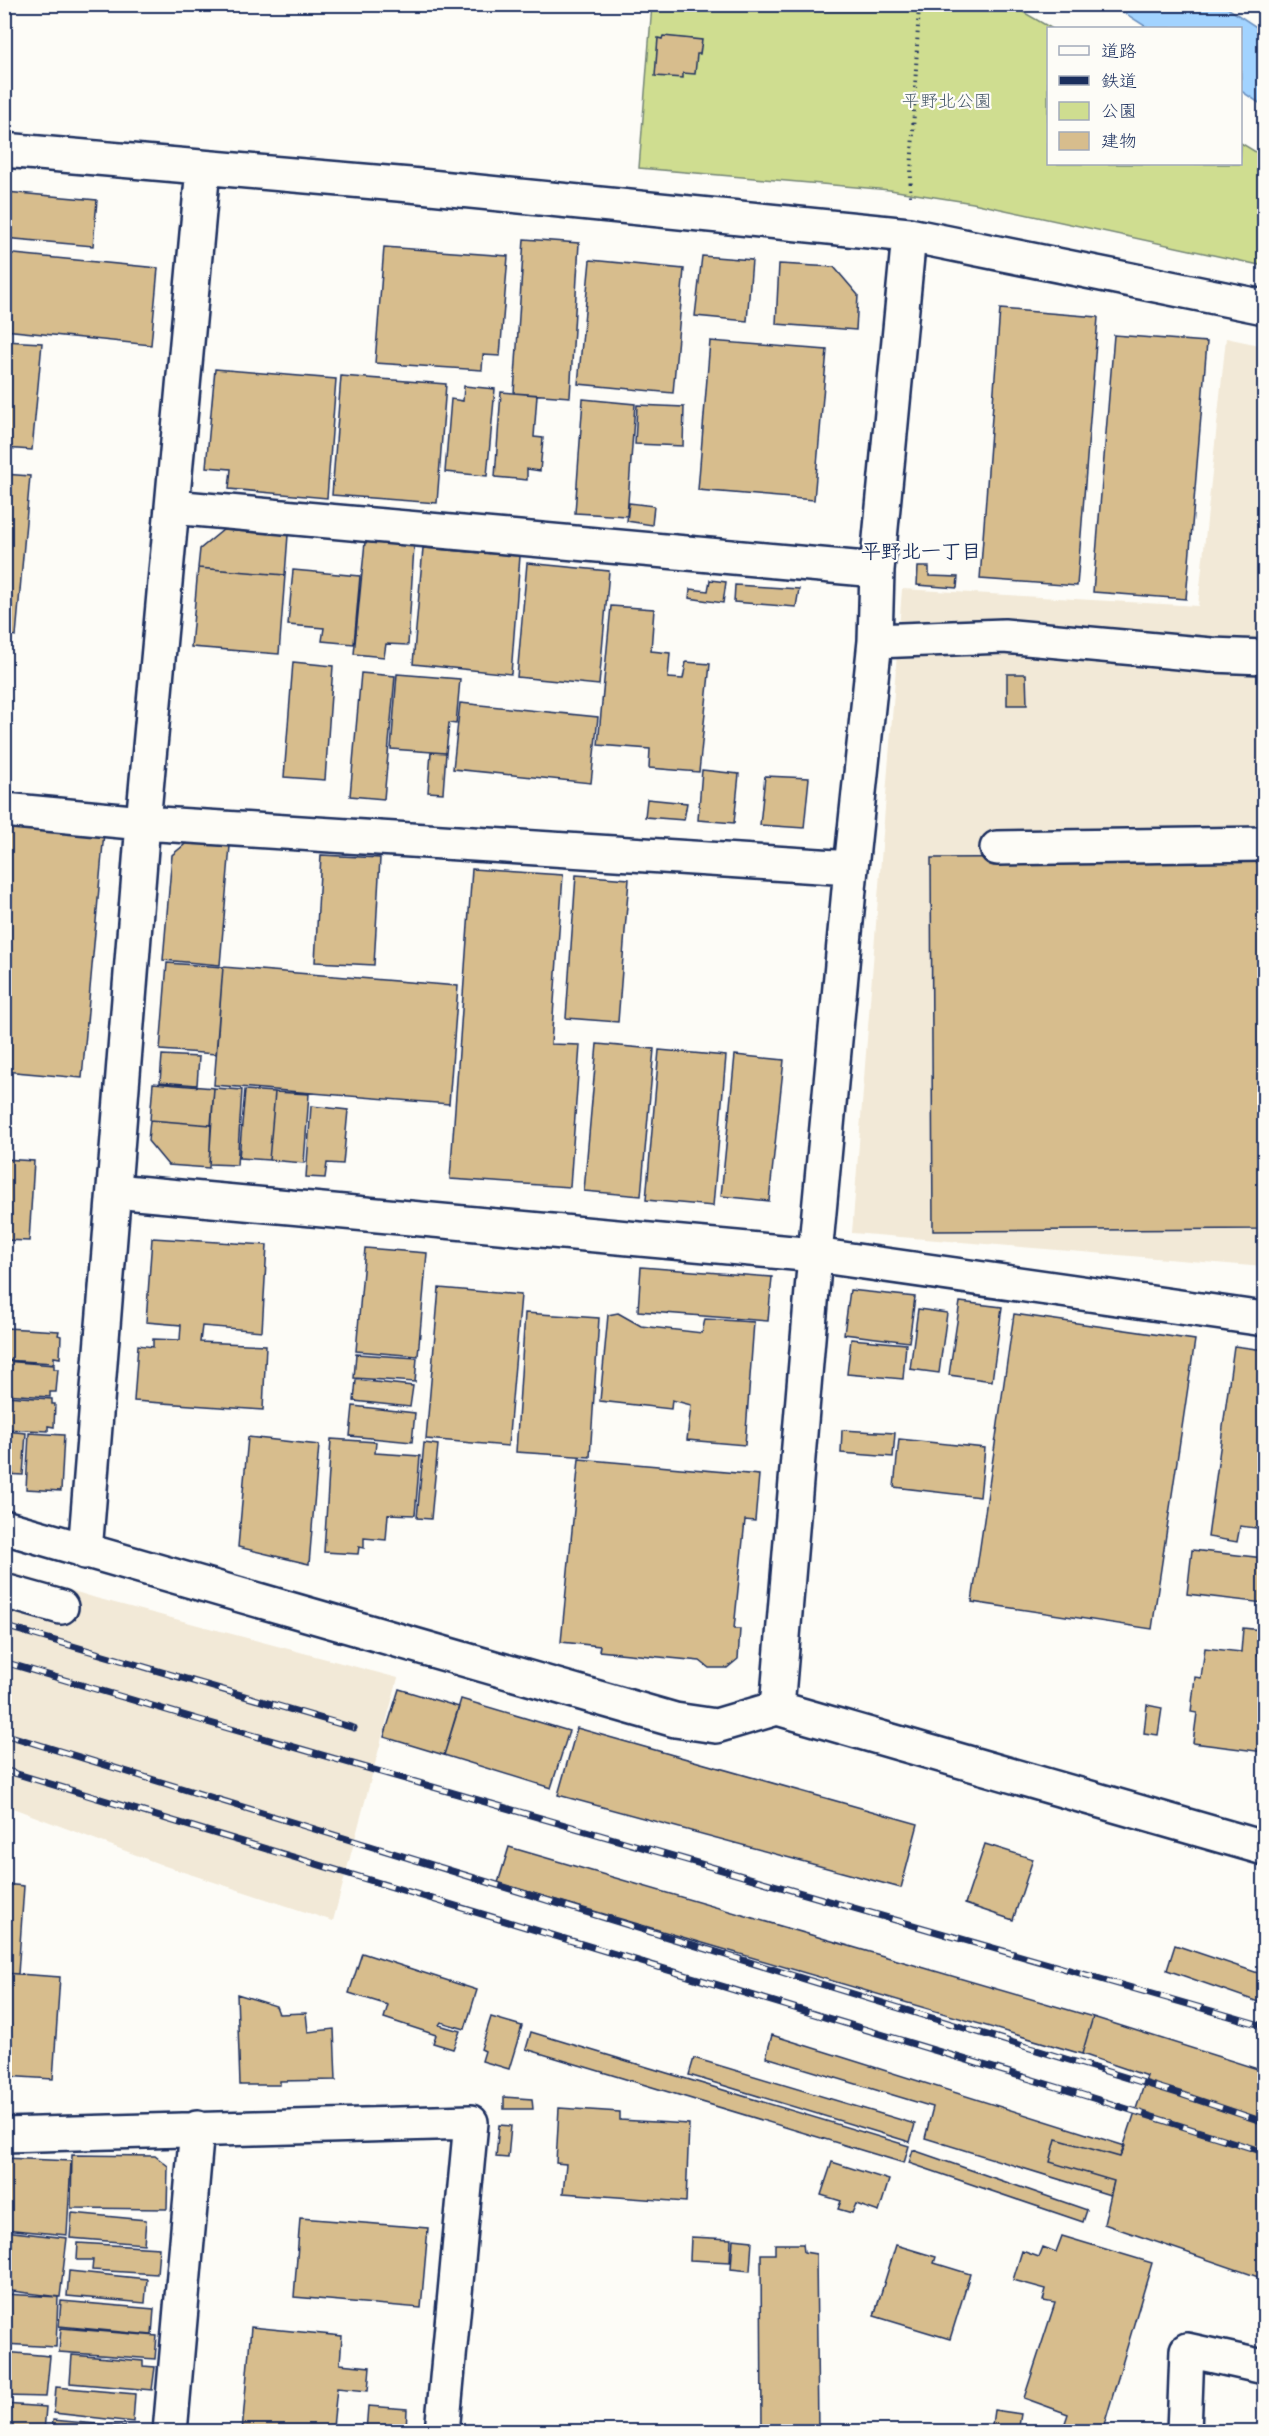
<svg xmlns="http://www.w3.org/2000/svg" width="1269" height="2436" viewBox="0 0 1269 2436" font-family="'Gochi Hand','Klee One',sans-serif">
	<rect width="100%" height="100%" fill="#fdfcf7"/>
	<filter id="ink" filterUnits="userSpaceOnUse"><feTurbulence type="fractalNoise" baseFrequency=".0167" numOctaves="2"/><feDisplacementMap in="SourceGraphic" scale="12" xChannelSelector="R" yChannelSelector="G"/><feConvolveMatrix kernelMatrix="1 2 1 2 8 2 1 2 1" color-interpolation-filters="sRGB"/></filter>
	<g filter="url(#ink)">
		<!-- built -->
		<path fill="#f2e9d7" d="M1226,338L1264,346V1267L852,1233L902,589L1198,606Z
			M4,1570L96,1598L398,1678L333,1921L165,1866L5,1805Z"/>
		<!-- green -->
		<path fill="#cfdd90" stroke="#758677" stroke-width="1.5" d="M652,5H1011L1051,28H1048V164H1240L1241,143L1264,157V266L973,203L890,190L639,168Z"/>
		<!-- water -->
		<path fill="#a2d3ff" stroke="#6c91bf" stroke-width="1.5" d="M1112,5H1223L1264,32V106L1241,91L1240,28H1148Z"/>
		<!-- building -->
		<path fill="#d7bd8d" stroke="#1b2f5e" stroke-width="1.5" d="M663,36L702,40L700,54H697L695,74L683,73V78L655,76L658,38L662,39Z
			M6,192L97,200L93,246L4,238Z
			M524,239L579,243L570,397L514,393Z
			M384,247L508,256L500,356L483,355L482,370L375,363Z
			M4,253L158,268L151,345L4,330Z
			M702,256L752,260L747,321L695,316Z
			M590,260L684,269L673,393L578,384Z
			M779,264L834,267L858,295L856,330L776,324Z
			M1000,309L1098,317L1077,586L980,579Z
			M1114,335L1207,342L1186,599L1093,592Z
			M4,341L42,343L32,450L4,448Z
			M710,341L827,350L814,500L698,490Z
			M215,369L336,379L327,498L229,489L231,469L206,467Z
			M341,376L446,384L437,503L332,495Z
			M464,386L495,389L487,476L445,472L451,399L463,401Z
			M501,392L537,395L534,437L543,438L540,471L527,469V480L495,477Z
			M583,399L635,404L627,516L575,513Z
			M637,405L684,407L683,446L635,444Z
			M4,474L30,476L16,636L4,634Z
			M629,503L654,506L652,525L627,521Z
			M223,530L288,535L285,575L198,568L200,549Z
			M365,542L414,546L408,645L386,644L384,657L354,654Z
			M423,548L520,556L511,674L413,664Z
			M527,563L609,571L599,685L517,677Z
			M918,567H929V576L958,577L957,588L917,585Z
			M198,568L285,575L279,654L191,647Z
			M293,570L360,576L354,644L322,641L324,628L288,625Z
			M710,580L726,582L723,603L689,598L690,589L708,591Z
			M735,585L799,589L796,607L734,602Z
			M611,606L654,609L651,651L670,653L668,678L683,679L686,662L710,664L699,772L649,768L650,749L598,745Z
			M293,662L333,666L325,780L284,777Z
			M361,673L395,676L384,799L350,796Z
			M397,674L460,679L456,724L449,723L446,753L391,749Z
			M1007,674H1026L1027,705H1007Z
			M460,703L598,717L591,783L453,769Z
			M431,752L446,753L443,793L428,792Z
			M702,770L739,774L734,823L698,820Z
			M765,776L809,778L804,828L760,825Z
			M647,799L687,803L684,820L645,817Z
			M4,824L104,832L82,1078L4,1071Z
			M189,841L230,846L220,965L163,960L172,855Z
			M321,855L380,858L374,965L315,962Z
			M1264,856V1229L933,1231L931,858Z
			M472,869L563,875L551,1044L580,1045L570,1187L450,1179Z
			M576,875L629,879L618,1022L566,1018Z
			M167,963L223,967L216,1054L160,1050Z
			M223,967L458,986L449,1104L214,1085Z
			M597,1044L654,1049L641,1196L584,1191Z
			M659,1050L726,1056L713,1206L646,1200Z
			M162,1055L199,1057L197,1085L160,1082Z
			M735,1055L784,1060L769,1201L721,1196Z
			M153,1083L214,1088L211,1125L150,1120Z
			M214,1088L242,1090L237,1165L209,1164Z
			M245,1090L275,1092L269,1160L239,1158Z
			M275,1092L309,1094L304,1163L269,1160Z
			M311,1106L348,1110L343,1164L327,1163L325,1178L306,1177Z
			M150,1120L211,1125L209,1168L168,1165L148,1141Z
			M4,1159L34,1161L29,1241L4,1240Z
			M152,1238L267,1245L262,1331L202,1326L200,1342L266,1345L263,1410L134,1401L138,1345L153,1347V1339L180,1340L181,1325L146,1322Z
			M365,1248L427,1253L418,1356L356,1351Z
			M641,1267L772,1277L768,1321L638,1311Z
			M439,1288L521,1295L508,1446L426,1439Z
			M850,1290L915,1297L909,1342L844,1334Z
			M960,1302L1002,1307L992,1381L949,1375Z
			M918,1309L947,1313L939,1373L910,1369Z
			M525,1313L599,1318L590,1457L516,1452Z
			M618,1313L641,1326L702,1333L705,1319L754,1322L745,1445L687,1440L691,1405L672,1400L671,1409L600,1401L608,1315Z
			M1014,1314L1195,1340L1152,1629L972,1602Z
			M6,1328L59,1331L58,1335L61,1336L60,1358L54,1357V1363L4,1360Z
			M851,1339L906,1344L903,1379L847,1374Z
			M1234,1346L1264,1350V1529L1240,1526L1237,1542L1208,1537Z
			M356,1354L417,1358L415,1382L354,1378Z
			M4,1361L54,1365V1369H58L56,1392H50V1397L4,1394Z
			M356,1380L413,1386L410,1407L354,1401Z
			M4,1396L52,1399V1404H55L54,1427L48,1426V1431L4,1429Z
			M353,1406L415,1413L412,1442L350,1436Z
			M842,1430L895,1433L893,1457L841,1453Z
			M4,1431L26,1433L23,1475L4,1474Z
			M29,1433L64,1435L61,1491L26,1489Z
			M248,1437L319,1445L309,1564L238,1547Z
			M331,1439L376,1442L375,1453L420,1456L415,1515L388,1514L386,1540L364,1538V1548L359,1547L358,1554L324,1552Z
			M899,1439L985,1448L980,1497L894,1487Z
			M424,1443L438,1445L431,1519L417,1518Z
			M579,1459L759,1475L755,1521L745,1520L734,1629H740L738,1659L727,1668H709L700,1661L599,1651L600,1646L561,1642Z
			M1192,1550L1264,1558V1603L1187,1594Z
			M1243,1628L1261,1630L1258,1655H1264V1752L1193,1743L1197,1713L1191,1712L1195,1677L1201,1678L1205,1648L1241,1652Z
			M399,1689L459,1707L444,1755L384,1737Z
			M461,1699L569,1731L551,1788L444,1755Z
			M1147,1705L1162,1708L1158,1735L1144,1733Z
			M577,1728L918,1824L901,1888L558,1795Z
			M985,1844L1033,1859L1013,1920L965,1904Z
			M509,1847L1093,2017L1082,2054L498,1883Z
			M4,1884L24,1886L18,1974L4,1973Z
			M1175,1945L1264,1975V2004L1167,1970Z
			M362,1953L477,1990L465,2029L441,2022L439,2025L460,2031L453,2049L433,2043L436,2035L384,2018L388,2005L349,1993Z
			M4,1973L60,1977L53,2079L4,2076Z
			M237,1994L276,2006L279,2014L306,2013L308,2032L334,2029L336,2080L280,2081V2085H240Z
			M491,2017L522,2026L509,2069L482,2061L485,2051L481,2049Z
			M1093,2017L1264,2071V2279L1104,2224L1114,2181L1050,2162L1056,2139L1120,2157L1147,2076L1082,2054Z
			M531,2032L909,2146L904,2163L526,2049Z
			M772,2035L1125,2146L1120,2157L1056,2139L1050,2162L1114,2181L1110,2195L925,2138L933,2107L766,2057Z
			M694,2058L915,2124L910,2142L689,2075Z
			M504,2097L532,2099L533,2109H504Z
			M559,2108L620,2112V2120L689,2124L686,2202L563,2193L566,2164L556,2163Z
			M499,2125L511,2126L508,2158L496,2157Z
			M913,2150L1087,2210L1083,2222L909,2163Z
			M72,2155L155,2156L168,2166L167,2209L71,2208Z
			M4,2158L71,2161L67,2235L4,2229Z
			M832,2162L889,2180L879,2212L856,2204L852,2213L838,2209L841,2201L821,2195Z
			M72,2213L146,2220L144,2244L70,2238Z
			M300,2218L428,2228L421,2308L294,2297Z
			M4,2231L67,2238L60,2297L4,2290Z
			M1062,2236L1152,2263L1102,2432H1062L1068,2414L1024,2398L1055,2303L1043,2301L1046,2289L1013,2280L1022,2251L1039,2257L1043,2247L1056,2252Z
			M691,2237L731,2239L730,2262L690,2260Z
			M733,2239L752,2241L750,2271L731,2269Z
			M78,2243L159,2248L157,2274L92,2270L93,2260H77Z
			M775,2244H803L804,2252L816,2254L818,2432H762L761,2254H775Z
			M896,2245L936,2257L934,2263L970,2274L950,2339L874,2316Z
			M69,2271L147,2279L145,2303L67,2296Z
			M4,2294L58,2297L56,2347L4,2344Z
			M61,2301L154,2309L152,2335L59,2326Z
			M251,2327L342,2336L340,2364L370,2367L368,2391L337,2388L333,2427L364,2429V2432H242Z
			M61,2328L157,2336L155,2359L59,2352Z
			M4,2352L50,2356L46,2397L4,2396Z
			M72,2355L143,2361V2366L155,2367L152,2390L70,2383Z
			M56,2387L135,2394L133,2422L54,2413Z
			M4,2404L46,2407L44,2432H4Z
			M368,2406L407,2409L406,2432H366Z
			M994,2410L1021,2414L1018,2432H991Z
			M53,2420L149,2429L148,2432H52Z"/>
		<g fill="none" stroke-linecap="round" stroke-linejoin="round">
			<defs>
				<path id="minor" d="M4,150L410,185L909,235L1264,307
					M172,507L877,570
					M875,641L1004,636L1211,655L1264,657
					M4,810L143,823L851,868
					M997,848L1264,844
					M114,1191L815,1255L1264,1319
					M4,1527L675,1720L716,1726L777,1708L1264,1848
					M85,1552L143,823L203,168
					M4,1591L61,1607
					M777,1708L815,1255L851,868L875,641L877,570L909,235
					M4,2135L471,2122L442,2432
					M170,2432L197,2128
					M1184,2432L1187,2350L1264,2367"/>
			</defs>
			<!-- minor casing -->
			<use href="#minor" stroke="#1b2f5e" stroke-width="38"/>
			<!-- path -->
			<path stroke="#1b2f5e" stroke-width="4" stroke-dasharray="1.5 4.5" stroke-linecap="butt" d="M910,196L919,4"/>
			<!-- minor -->
			<use href="#minor" stroke="#fdfcf7" stroke-width="33"/>
			<defs>
				<path id="rail" d="M4,1626L354,1728
					M4,1662L207,1722L1264,2026
					M4,1734L1177,2093L1264,2122
					M4,1770L1083,2095L1264,2152"/>
			</defs>
			<!-- rail casing -->
			<use href="#rail" stroke="#1b2f5e" stroke-width="7"/>
			<!-- rail -->
			<use href="#rail" stroke="#fdfcf7" stroke-width="4.5" stroke-dasharray="14" stroke-linecap="butt"/>
		</g>
	</g>
	<g text-anchor="middle" stroke-width="4.5" stroke-linejoin="round" paint-order="stroke">
		<!-- park labels -->
		<g font-size="18" fill="#485a6a" stroke="#fdfcf7">
			<text x="947" y="107">平野北公園</text>
		</g>
		<!-- neighbourhood labels -->
		<g font-size="20" font-weight="bold" fill="#1b2f5e" stroke="#fdfcf7">
			<text x="921" y="558">平野北一丁目</text>
		</g>
	</g>
	<!-- margin -->
	<rect width="1269" height="2436" fill="none" stroke="#fdfcf7" stroke-width="24"/>
	<rect x="12" y="12" width="1245" height="2412" fill="none" stroke="#1b2f5e" stroke-width="2" filter="url(#ink)"/>
	<!-- legend -->
	<rect x="1047" y="27" width="195" height="138" fill="#fdfcf7" stroke="#a3aaba" stroke-width="1.5"/>
	<rect x="1059" y="46" width="30" height="9" fill="#fdfcf7" stroke="#a3aaba" stroke-width="1.5"/>
	<text x="1101" y="57" font-size="18" fill="#1b2f5e">道路</text>
	<rect x="1059" y="76" width="30" height="9" fill="#1b2f5e" stroke="#a3aaba" stroke-width="1.5"/>
	<text x="1101" y="87" font-size="18" fill="#1b2f5e">鉄道</text>
	<rect x="1059" y="102" width="30" height="18" fill="#cfdd90" stroke="#a3aaba" stroke-width="1.5"/>
	<text x="1101" y="117" font-size="18" fill="#1b2f5e">公園</text>
	<rect x="1059" y="132" width="30" height="18" fill="#d7bd8d" stroke="#a3aaba" stroke-width="1.5"/>
	<text x="1101" y="147" font-size="18" fill="#1b2f5e">建物</text>
</svg>
